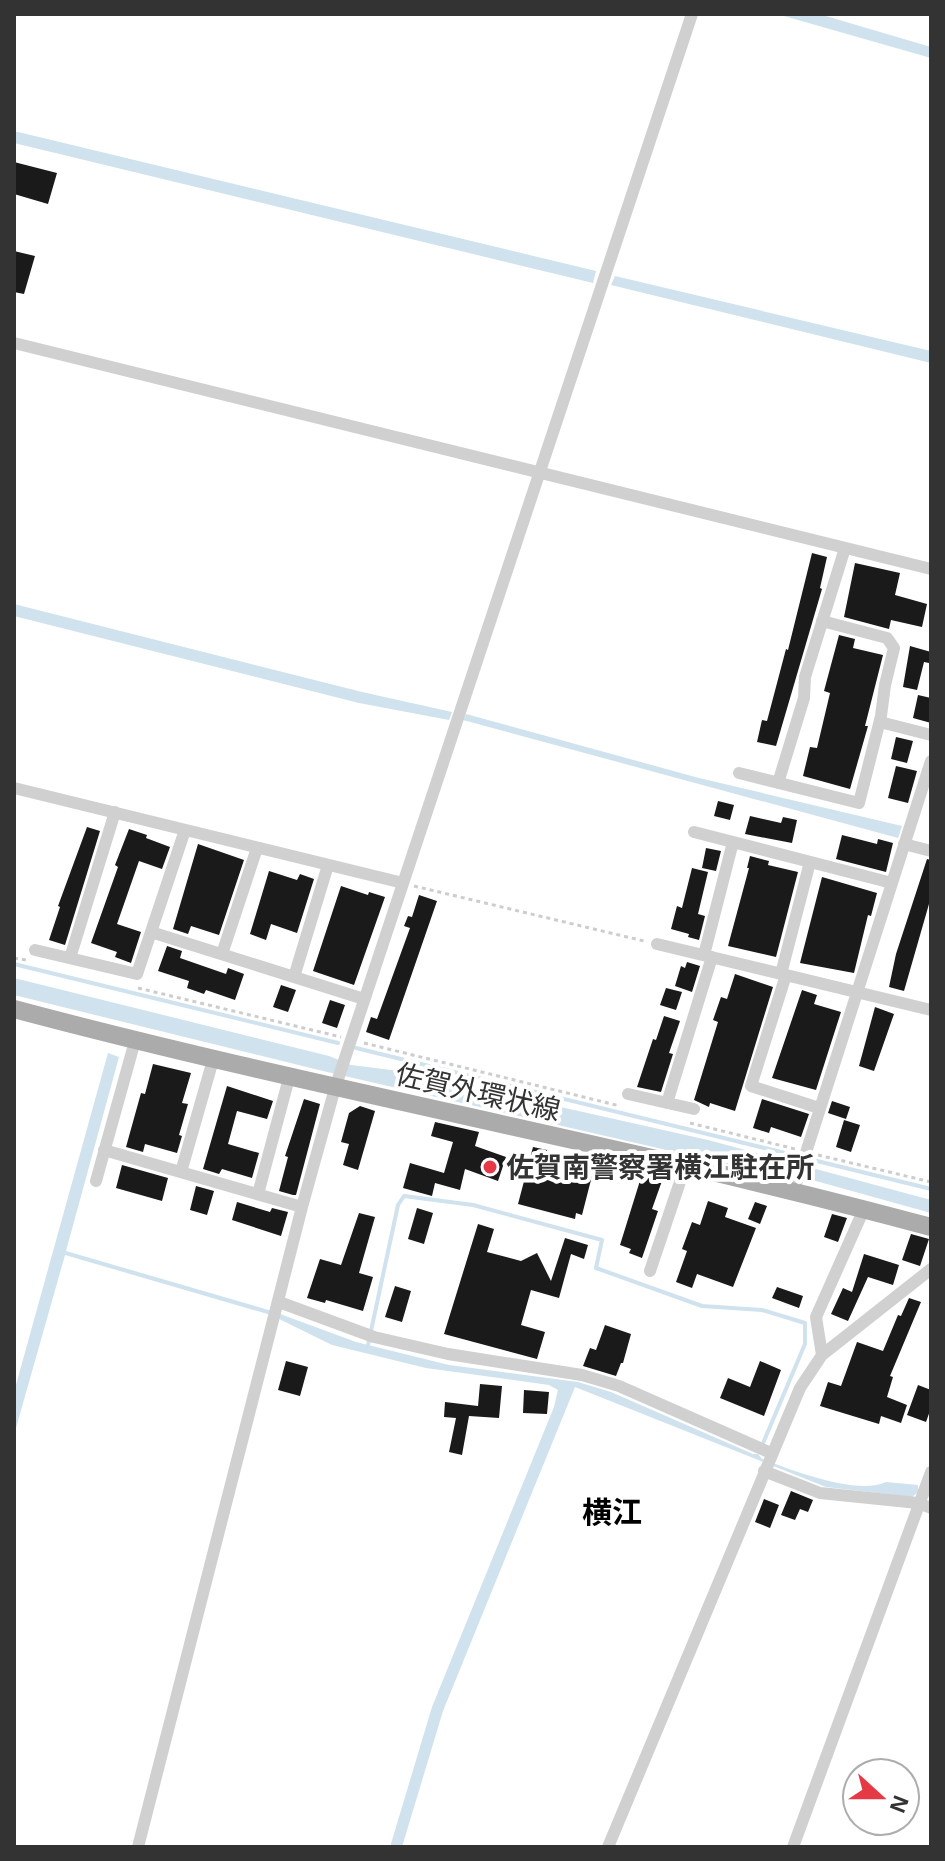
<svg xmlns="http://www.w3.org/2000/svg" width="945" height="1861" viewBox="0 0 945 1861" font-family="Arial,'Noto Sans JP',sans-serif">
	<rect width="100%" height="100%" fill="#fff"/>
	<!-- water -->
	<path fill="#cfe2ee" d="M777,14H819L931,47V58Z
		M14,131L596,271L593,283L14,143Z
		M615,276L931,351V363L611,285Z
		M14,604L362,692L452,712L449,720L359,703L14,616Z
		M466,714L699,778L902,826L898,838L463,720Z
		M14,978L329,1056L351,1065L399,1071L708,1140L931,1200V1213L787,1173L771,1174L323,1071L14,995Z
		M108,1053L119,1057L66,1251L272,1311L356,1342L449,1365L578,1382L611,1392L753,1454H758L762,1459C792,1470 857,1496 886,1482L918,1485V1489L929,1491L931,1489V1500L927,1495L917,1493L912,1497L826,1487L575,1387L443,1711L402,1847H390L432,1707L554,1407L558,1390L549,1385L426,1368L332,1345L271,1315L65,1255L14,1435V1392Z"/>
	<g fill="none" stroke-linecap="round" stroke-linejoin="round">
		<!-- stream -->
		<path stroke="#cfe2ee" stroke-width="4" d="M14,964L338,1043
			M356,1048L797,1156
			M813,1160L931,1189
			M368,1345L398,1205L404,1196L473,1205L602,1240L596,1268L702,1306L762,1310L805,1323V1344L761,1448"/>
	</g>
	<!-- building -->
	<path fill="#1a1a1a" d="M14,162L57,173L48,204L14,194Z
		M14,251L35,256L24,294L14,292Z
		M812,553L827,557L820,588L822,589L776,746L757,742L762,720L767,721L786,649L788,650Z
		M855,563L900,573L895,595L927,604L922,627L891,620L889,629L844,617Z
		M839,635L855,639L853,648L883,655L865,726H868L850,789L803,776L810,747L817,748L830,693L824,691Z
		M910,646L931,652L929,663L924,662L917,690L903,687Z
		M918,695L931,698V723L913,718Z
		M896,737L913,741L907,763L891,759Z
		M896,766L917,771L908,803L888,798Z
		M718,801L734,805L730,820L714,816Z
		M750,816L781,823L783,817L797,820L792,843L745,834Z
		M87,827L100,831L65,945L49,940L60,907L58,906Z
		M129,829L147,835L146,838L170,847L162,869L139,861L117,924L141,932L131,963L115,957L117,952L91,943L118,867L115,865Z
		M842,835L877,844L878,839L893,843L886,872L836,859Z
		M198,844L244,860L219,935L191,926L188,934L173,929Z
		M706,848L721,851L716,871L702,868Z
		M750,856L769,861L768,865L798,872L776,957L728,946L749,868H747Z
		M927,859L931,860V897L904,991L889,987L896,954Z
		M692,868L708,872L698,914L705,916L699,940L688,937L689,934L671,929L677,906L682,908Z
		M269,871L297,880L300,874L314,879L297,933L271,924L266,940L250,934Z
		M822,877L877,893L871,916L868,915L854,973L800,963Z
		M341,886L368,895L369,892L385,897L354,985L313,971Z
		M419,895L437,901L389,1040L366,1032L371,1017L377,1019L410,928L404,926L408,916L412,917Z
		M167,946L182,951L180,958L226,974L228,968L244,974L235,1000L206,990L204,994L187,988L189,981L158,971Z
		M687,962L700,966L692,992L675,986L681,966L685,968Z
		M735,974L773,987L735,1111L710,1103L709,1107L694,1100L718,1022L713,1020L721,997L727,999Z
		M281,985L296,990L288,1012L273,1007Z
		M666,988L682,992L676,1010L660,1005Z
		M802,990L817,995L814,1004L841,1012L816,1090L772,1078Z
		M330,1000L345,1005L337,1028L322,1023Z
		M875,1007L894,1014L874,1071L859,1066Z
		M664,1016L680,1021L669,1053L673,1054L661,1092L637,1087L653,1039L656,1040Z
		M153,1064L191,1073L182,1103L188,1104L179,1135L182,1136L177,1153L145,1144L143,1152L126,1147L141,1093L145,1094Z
		M227,1086L273,1101L267,1119L237,1111L228,1144L259,1153L252,1178L222,1169L219,1174L203,1169Z
		M304,1099L320,1104L296,1195H293L279,1191L288,1157L285,1156Z
		M762,1099L809,1114L801,1137L771,1127L769,1133L753,1128Z
		M832,1101L850,1107L846,1119L828,1113Z
		M360,1106L375,1111L358,1170L343,1165L349,1144L341,1142L349,1113Z
		M844,1120L860,1125L851,1152L836,1147Z
		M435,1122L479,1132L475,1146L506,1157L498,1181L465,1169L460,1190L435,1183L432,1196L403,1188L410,1163L444,1173L453,1142L431,1136Z
		M533,1147L547,1150L546,1155L562,1159L561,1162L588,1169L586,1175L592,1176L582,1215L576,1213L575,1219L518,1204Z
		M122,1165L168,1178L162,1201L116,1188Z
		M643,1171L663,1178L652,1209L658,1211L642,1258L629,1253L631,1249L620,1245Z
		M196,1186L214,1191L207,1215L190,1210Z
		M708,1201L728,1208L725,1217L756,1228L733,1287L697,1274L692,1288L676,1282L687,1251L682,1249L692,1222L700,1225Z
		M237,1202L270,1212L272,1208L288,1212L281,1236L232,1220Z
		M755,1202L767,1206L760,1224L748,1219Z
		M417,1208L433,1213L424,1244L408,1239Z
		M359,1213L375,1217L359,1273L373,1277L363,1311L326,1300L325,1303L307,1298L320,1259L341,1265Z
		M832,1214L847,1218L838,1242L824,1237Z
		M478,1224L494,1229L487,1252L521,1261L537,1253L551,1281L565,1238L588,1245L584,1259L571,1254L559,1298L531,1290L521,1325L545,1332L537,1359L444,1334Z
		M911,1234L929,1239L920,1266L902,1260Z
		M864,1254L899,1265L893,1285L868,1277L848,1321L831,1314L843,1288L852,1292Z
		M395,1286L411,1291L402,1322L385,1317Z
		M777,1287L803,1296L799,1308L772,1298Z
		M909,1298L921,1302L890,1376L893,1377L887,1397L907,1405L901,1423L881,1416L879,1424L820,1406L828,1382L841,1386L857,1342L883,1351L898,1315L901,1316Z
		M605,1325L631,1334L623,1363H621L616,1376L583,1366L590,1348L596,1350Z
		M286,1361L308,1367L300,1396L278,1390Z
		M760,1361L781,1370L764,1416L720,1398L728,1378L750,1387Z
		M480,1384L502,1386L499,1418L469,1416L462,1455L449,1452L456,1418L444,1417L445,1402L478,1406Z
		M918,1385L931,1390V1408L926,1422L907,1415Z
		M524,1390L549,1392L547,1414L523,1413Z
		M791,1491L813,1500L808,1512L800,1509L795,1520L781,1515Z
		M764,1499L779,1505L770,1528L755,1522Z"/>
	<g fill="none" stroke-linecap="round" stroke-linejoin="round">
		<!-- path -->
		<path stroke="#cdcdcd" stroke-width="3" stroke-dasharray="4 4" stroke-linecap="butt" d="M414,886L644,941
			M14,958L26,960
			M138,988L341,1037
			M364,1043L620,1106
			M690,1123L795,1149
			M818,1155L931,1182"/>
		<!-- minor -->
		<path stroke="#d0d0d0" stroke-width="12" d="M14,343L931,569
			M880,722L931,735
			M739,773L859,803L881,716L885,685L894,648L887,638L822,621
			M778,783L804,698L805,677L845,548
			M14,788L403,883
			M694,832L892,883
			M904,844L931,851
			M151,932L364,999
			M657,944L931,1010
			M35,950L137,974L185,830
			M222,954L257,848
			M704,955L733,842
			M70,958L115,812
			M781,974L810,862
			M786,975L751,1086L819,1108
			M294,977L328,865
			M628,1094L694,1109
			M667,1103L712,957
			M104,1150L302,1207
			M181,1172L213,1060
			M96,1181L135,1041
			M794,1190L931,761
			M258,1194L289,1078
			M650,1271L685,1167
			M279,1302L374,1337L448,1354L582,1375L619,1386L771,1453
			M822,1355L816,1317L864,1209
			M764,1471L820,1493L918,1503L931,1508
			M138,1847L302,1207L335,1088L692,14
			M608,1847L800,1388L822,1355L931,1269
			M793,1847L931,1472"/>
		<!-- primary -->
		<path stroke="#ababab" stroke-width="18" d="M14,1009C318,1090 628,1145 931,1227"/>
	</g>
	<!-- markers -->
	<circle fill="#e63946" stroke="#fff" stroke-width="3" cx="490" cy="1167" r="8"/>
	<g text-anchor="middle" stroke-width="8" stroke-linejoin="round" paint-order="stroke">
		<!-- street labels -->
		<g font-size="28" fill="#333" stroke="#fff">
			<text transform="translate(478 1092) rotate(13)" y="10">佐賀外環状線</text>
		</g>
		<!-- poi labels -->
		<g font-size="28" font-weight="bold" fill="#333" stroke="#fff" text-anchor="start">
			<text x="506" y="1177">佐賀南警察署横江駐在所</text>
		</g>
		<!-- neighbourhood labels -->
		<g font-size="30" font-weight="bold" fill="#000" stroke="#fff">
			<text x="612" y="1523">横江</text>
		</g>
	</g>
	<!-- border -->
	<rect width="945" height="1861" fill="none" stroke="#333333" stroke-width="32"/>
	<!-- north arrow -->
	<g transform="translate(881 1797) rotate(111)"><circle r="38" fill="#ffffff" stroke="#adadad" stroke-width="2"/>
	<path d="M0-6L14 30L0 20L-14 30Z" fill="#e63946"/>
	<text y="-12" font-size="22" font-weight="bold" text-anchor="middle" fill="#333333">N</text>
	</g>
</svg>
